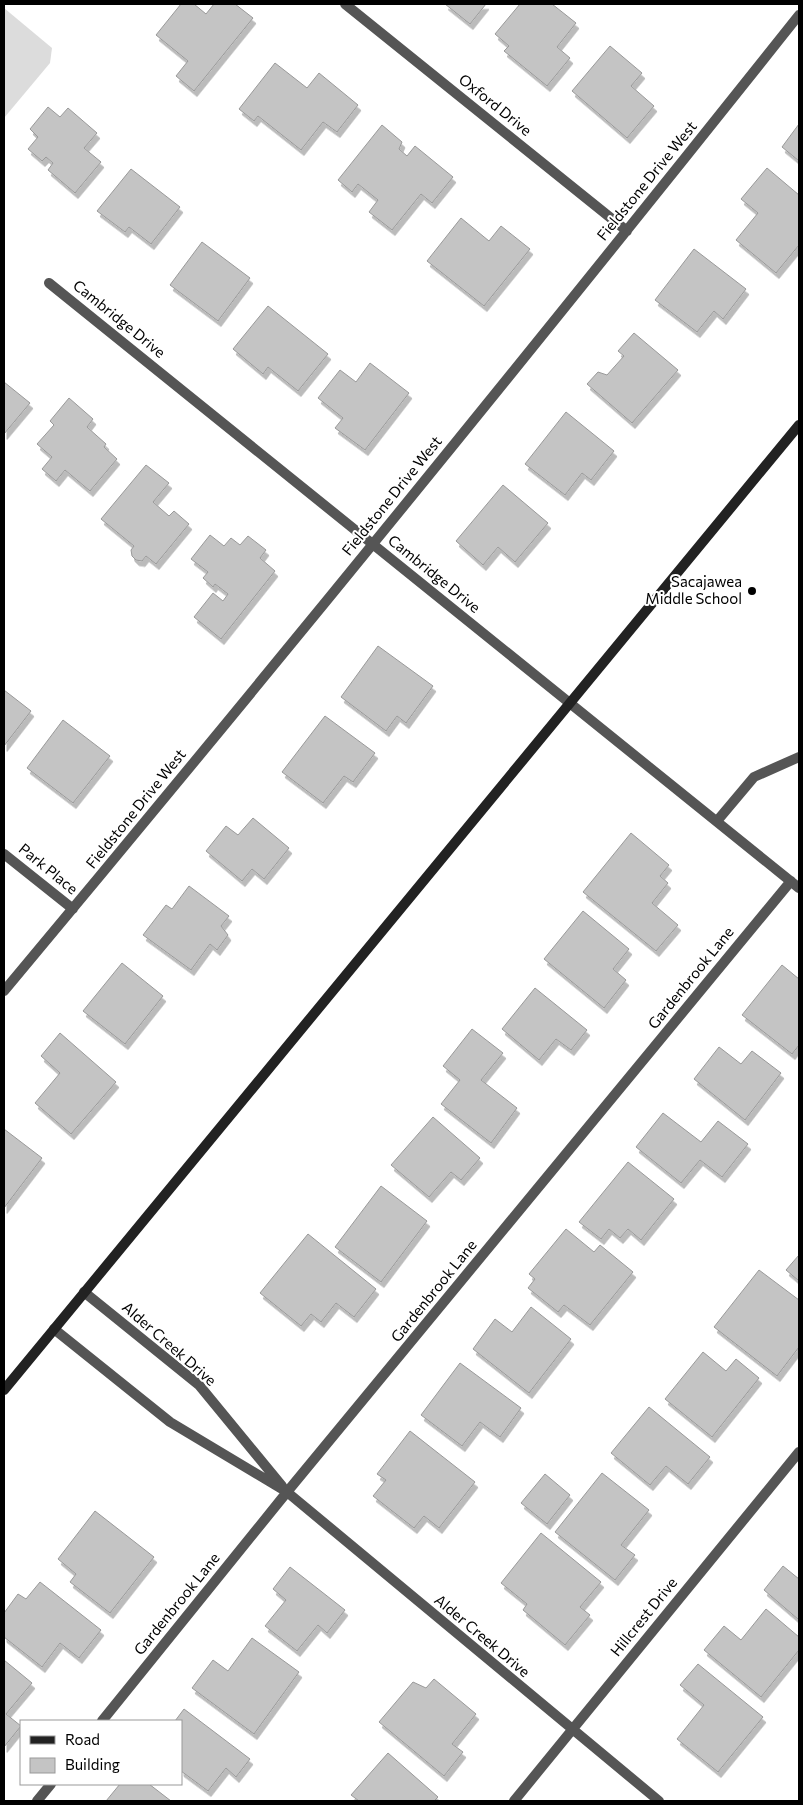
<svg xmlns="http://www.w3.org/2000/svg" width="803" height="1805" viewBox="0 0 803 1805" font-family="Commissioner,sans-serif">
	<defs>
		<filter id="shadow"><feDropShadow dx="3" dy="5.5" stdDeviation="0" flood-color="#0004"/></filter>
	</defs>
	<rect width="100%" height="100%" fill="#fff"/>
	<!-- green -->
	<path fill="#dcdcdc" d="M4,8L52,48L50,63L4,118Z"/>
	<!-- building -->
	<path fill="#c4c4c4" stroke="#999" filter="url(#shadow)" d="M181,4H194L206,14L214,4H235L253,18L194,91L176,76L188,61L156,35Z
		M445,4H486L470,24Z
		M520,4H552L576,23L557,47L570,58L547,86L504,51L509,46L495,34Z
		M610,46L642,73L631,86L654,106L627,138L572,91Z
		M275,63L307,88L319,73L358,105L337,132L323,122L301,150L258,116L254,121L239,109Z
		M48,107L60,117L68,108L97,133L84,148L101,162L75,193L48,170L53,163L46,157L42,161L28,149L38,137L30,129Z
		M799,124V161L782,147Z
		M382,125L402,142L399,149L407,156L415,146L453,177L432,203L421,194L392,230L369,212L378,200L358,184L352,192L338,180Z
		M767,168L799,195V245L776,273L736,240L758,213L741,199Z
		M131,169L180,207L151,244L129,227L125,232L97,211Z
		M461,218L489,241L501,226L530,249L484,306L427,261Z
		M202,242L250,278L218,321L170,285Z
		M694,249L746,289L723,319L714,311L697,332L655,300Z
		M268,306L328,354L298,391L268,367L263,374L233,349Z
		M634,333L678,370L632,423L587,384L598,372L607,375L624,356L618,351Z
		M370,363L409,393L365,450L335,428L343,418L318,398L340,370L356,382Z
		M4,382L30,403L4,434Z
		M69,398L93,419L87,427L106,444L104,447L117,459L90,491L65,470L56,481L42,469L52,457L37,444L54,425L50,421Z
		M566,412L614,451L591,480L582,473L565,495L525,464Z
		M146,465L169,483L153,502L169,516L174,511L189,524L156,564L146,556L142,561L136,560L132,556L131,550L134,546L101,519Z
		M503,485L548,523L515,562L498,547L483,565L456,541Z
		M210,535L224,546L231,538L240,545L248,536L266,550L260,558L275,571L221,639L194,617L213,593L223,601L228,594L215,584L213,587L203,578L208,572L191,559Z
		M378,646L433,686L406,723L397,716L386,731L341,697Z
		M4,690L31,711L4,746Z
		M325,716L375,753L353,782L344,776L323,803L282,772Z
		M63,720L110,756L73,803L27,768Z
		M253,818L289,848L264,879L252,869L242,881L206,851L226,826L238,835Z
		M631,833L669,865L660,876L668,883L652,903L678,925L656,951L583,892Z
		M189,886L229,916L221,926L228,935L217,950L210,944L191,970L143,935L166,905L172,909Z
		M583,911L629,949L613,969L626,980L604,1008L544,959Z
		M122,963L163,996L125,1044L83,1011Z
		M782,965L799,979V1045L792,1054L742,1015Z
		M535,988L587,1030L571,1050L556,1039L539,1060L502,1029Z
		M472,1029L503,1053L481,1080L517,1108L491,1143L441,1104L460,1080L443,1066Z
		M60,1033L116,1082L71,1134L35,1103L60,1073L41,1056Z
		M719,1047L741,1064L752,1051L781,1073L745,1120L694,1079Z
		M663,1113L701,1142L718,1121L748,1144L722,1177L700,1160L681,1183L636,1147Z
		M433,1117L480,1158L461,1180L451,1172L429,1197L391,1165Z
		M4,1129L42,1158L4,1208Z
		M628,1162L674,1199L641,1240L628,1229L620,1238L609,1229L601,1239L579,1222Z
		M381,1186L427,1221L381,1282L335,1247Z
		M566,1229L594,1252L600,1245L633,1272L590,1325L564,1305L558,1312L528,1288L535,1279L529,1274Z
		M308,1234L376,1289L354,1317L336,1303L321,1322L311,1314L301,1326L260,1293Z
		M799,1255V1281L786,1270Z
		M759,1270L799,1300V1347L777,1376L714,1327Z
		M531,1307L571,1339L529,1393L473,1349L495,1319L512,1332Z
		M703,1352L726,1371L736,1359L759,1378L712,1437L665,1399Z
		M460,1363L521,1408L500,1437L480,1422L462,1446L421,1415Z
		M649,1407L710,1457L688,1484L666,1466L650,1485L611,1453Z
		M410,1431L475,1482L439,1528L424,1516L414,1528L373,1496L386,1480L377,1474Z
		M602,1473L649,1510L621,1545L635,1555L615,1580L555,1532Z
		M545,1474L570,1495L547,1524L521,1503Z
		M95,1511L154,1557L110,1613L70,1582L76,1574L58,1559Z
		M541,1533L601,1582L580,1607L590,1615L565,1645L523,1610L527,1604L501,1583Z
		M783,1566L799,1579V1620L764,1590Z
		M290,1567L345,1610L327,1633L318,1625L297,1651L265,1626L286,1600L273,1589Z
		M40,1582L101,1630L79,1658L60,1643L42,1667L4,1637V1613L18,1594L26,1599Z
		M766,1609L799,1637V1650L761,1697L704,1650L724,1626L741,1640Z
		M252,1638L299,1672L254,1734L192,1688L213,1660L228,1671Z
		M4,1660L32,1683L6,1714L21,1726L4,1747Z
		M698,1664L763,1717L718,1772L677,1739L704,1705L680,1685Z
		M434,1679L476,1714L452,1744L463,1752L444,1776L379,1722L413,1682L426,1688Z
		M184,1709L250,1759L236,1777L226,1768L208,1791L181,1771V1721H175Z
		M388,1753L438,1797L434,1801H359L351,1795Z
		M120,1784H149L171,1801H106Z"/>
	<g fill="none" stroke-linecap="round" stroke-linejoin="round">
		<!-- lane -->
		<path stroke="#555" stroke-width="10" d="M717,821L754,777L799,757"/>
		<!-- street -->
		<path stroke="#555" stroke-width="10" d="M345,4L627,231
			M49,283L799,888
			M4,854L73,909
			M4,991C273,669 538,343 799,15
			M84,1292L199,1385L282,1486
			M54,1329L170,1422L287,1492L659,1801
			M102,1721L287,1492L791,881
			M37,1801L51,1784
			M514,1801L799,1452"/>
		<!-- secondary -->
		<path stroke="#222" stroke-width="10" d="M4,1390L799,425"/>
	</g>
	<!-- markers -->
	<circle fill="#000" stroke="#fff" stroke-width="2" cx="752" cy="591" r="5"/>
	<g text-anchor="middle" stroke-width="4" stroke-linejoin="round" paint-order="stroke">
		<!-- street labels -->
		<g font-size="15" fill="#000" stroke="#fff">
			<text transform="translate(495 105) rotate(39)" y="5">Oxford Drive</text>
			<text transform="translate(647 181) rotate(-51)" y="5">Fieldstone Drive West</text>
			<text transform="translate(119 319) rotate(39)" y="5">Cambridge Drive</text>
			<text transform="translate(392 496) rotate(-51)" y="5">Fieldstone Drive West</text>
			<text transform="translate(434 574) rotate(39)" y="5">Cambridge Drive</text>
			<text transform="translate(136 809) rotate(-51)" y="5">Fieldstone Drive West</text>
			<text transform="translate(48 869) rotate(39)" y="5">Park Place</text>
			<text transform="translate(691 978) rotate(-51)" y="5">Gardenbrook Lane</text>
			<text transform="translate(434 1291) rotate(-51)" y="5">Gardenbrook Lane</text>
			<text transform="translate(169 1344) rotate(41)" y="5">Alder Creek Drive</text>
			<text transform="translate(177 1604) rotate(-51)" y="5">Gardenbrook Lane</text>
			<text transform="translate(644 1617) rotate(-51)" y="5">Hillcrest Drive</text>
			<text transform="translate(482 1636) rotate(40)" y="5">Alder Creek Drive</text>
		</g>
		<!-- poi labels -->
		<g font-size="15" fill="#000" stroke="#fff" text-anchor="end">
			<text x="742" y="587">Sacajawea<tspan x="742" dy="17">Middle School</tspan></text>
		</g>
	</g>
	<!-- border -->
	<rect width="803" height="1805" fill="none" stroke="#000000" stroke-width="10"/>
	<!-- legend -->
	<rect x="20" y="1720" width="162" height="65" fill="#ffffff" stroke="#999999"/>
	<rect x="30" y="1736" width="25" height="8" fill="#222222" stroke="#999999"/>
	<text x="65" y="1745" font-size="15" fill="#000000">Road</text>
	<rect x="30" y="1758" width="25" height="15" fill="#c4c4c4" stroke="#999999"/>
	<text x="65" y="1770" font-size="15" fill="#000000">Building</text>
</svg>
